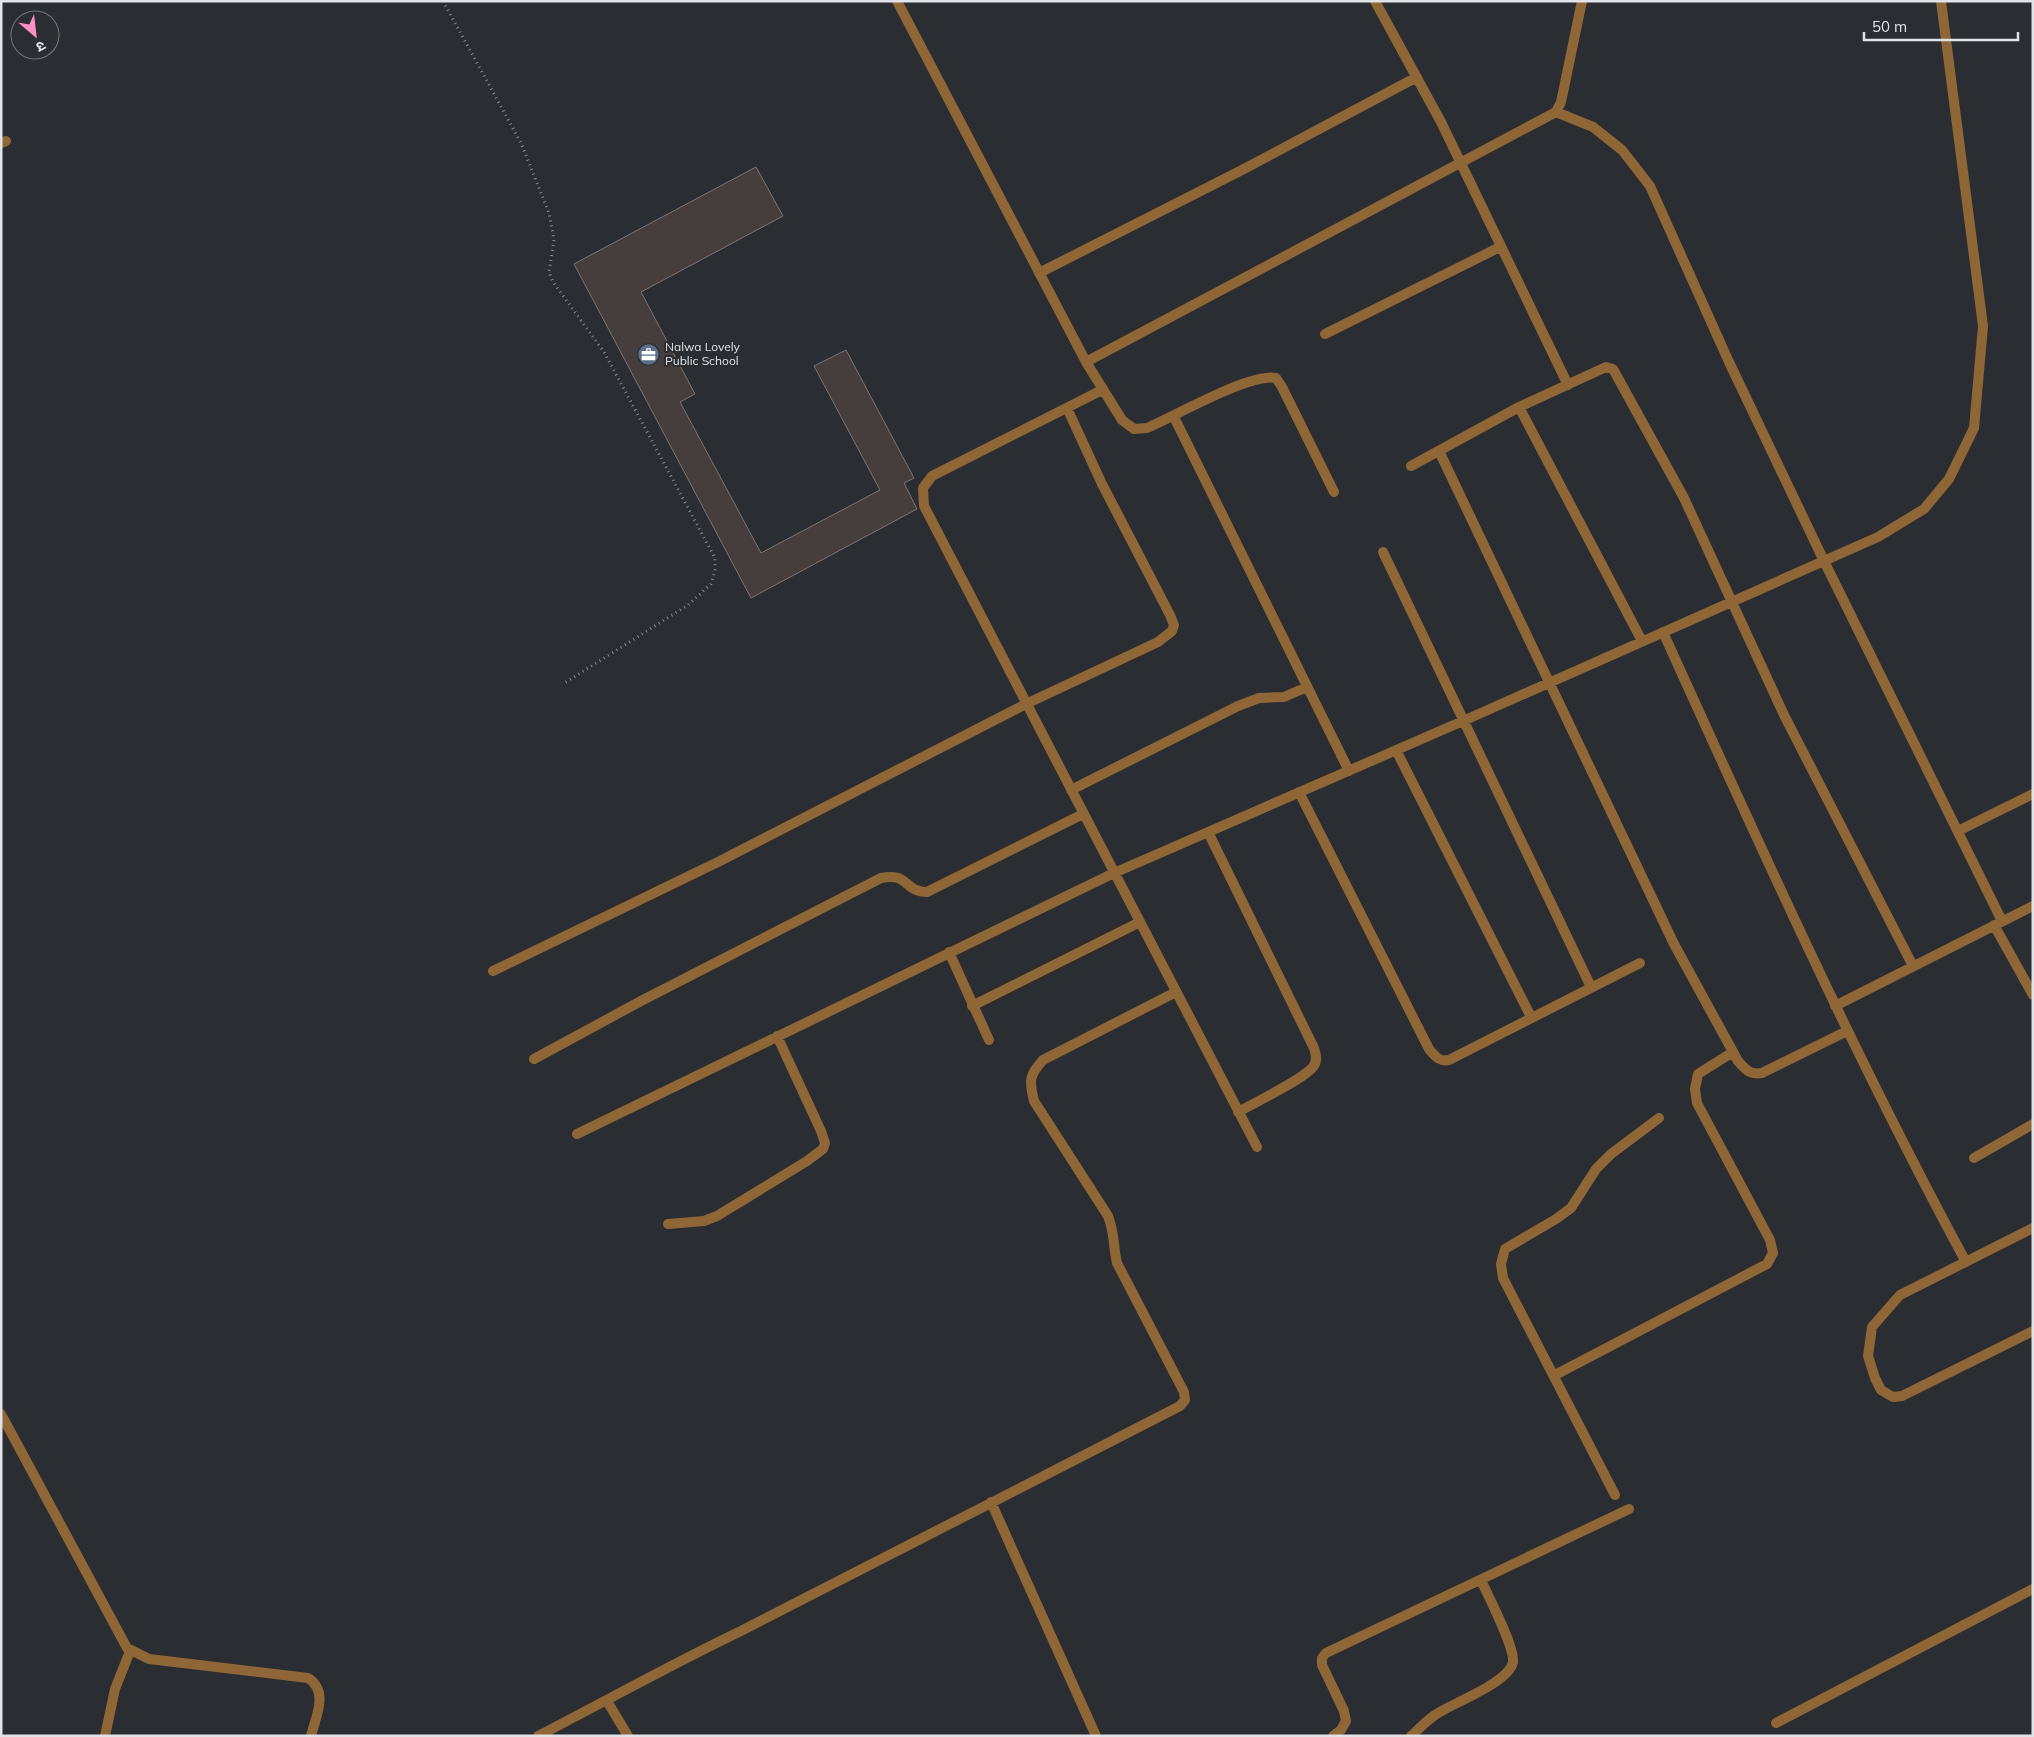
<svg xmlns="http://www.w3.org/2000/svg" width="2034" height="1737" viewBox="0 0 2034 1737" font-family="Mulish,'Noto Sans Devanagari',sans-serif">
	<rect width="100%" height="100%" fill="#2a2d31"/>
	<!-- building -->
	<path fill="#453e3d" stroke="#7d7573" d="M756,167L783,216L641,292L695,394L680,402L761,553L880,490L814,366L846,350L914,478L904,483L917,509L751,598L574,264Z"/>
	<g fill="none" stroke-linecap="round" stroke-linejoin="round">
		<!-- path -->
		<path stroke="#888b8e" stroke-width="3" stroke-dasharray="1 4" stroke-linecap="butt" d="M443,1L521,143L549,213L554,240L549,272L553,282L604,352L715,558V571L711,584L688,605L563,684"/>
		<!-- lane -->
		<path stroke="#8f6636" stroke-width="10" d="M105,1736L115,1689L130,1651"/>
		<!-- street -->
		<path stroke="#8f6636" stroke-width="10" d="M897,1L1086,362L1122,420L1134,429L1147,428C1176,416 1249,373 1276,378L1282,387L1334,492
			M1375,1L1441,122L1568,385
			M1556,112L1593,127L1622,150L1650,186L1729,362L1824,561L2002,921
			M1,143L6,141
			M1039,273L1242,170L1417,77
			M1325,334L1500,247
			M1086,362L1556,112L1561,102L1582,1
			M1102,390L932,476L923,488L924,506L1257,1147
			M1519,407L1642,641
			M1174,417L1349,771
			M1439,451L1674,944L1738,1061C1746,1070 1750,1075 1762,1073L1847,1031
			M1411,466L1519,407L1606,367L1613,369L1684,498L1784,715L1913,966
			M1383,552L1591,987
			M1663,632C1759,844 1855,1057 1966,1262
			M1396,750L1531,1017
			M1071,790L1238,706L1259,698L1284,697L1307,687
			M1299,792L1429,1049C1435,1056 1439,1062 1449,1060L1640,963
			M1958,831L2033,794
			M1208,832L1314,1048C1316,1054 1318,1061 1313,1067C1302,1080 1256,1102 1238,1112
			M1994,925L2033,995
			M949,952L989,1040
			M493,971L720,861L1026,704L1158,642L1172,631L1174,625L1170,615L1102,484L1067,408
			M972,1006L1140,922
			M1835,1006L2033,906
			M534,1059L641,1001L881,878C909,872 904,892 927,892L1083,814
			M577,1134L1114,873L1463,721L1878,537L1924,509L1949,479L1974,428L1983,326L1941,1
			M1974,1158L2033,1124
			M668,1224L704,1221L717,1216L807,1161L823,1149L825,1143L821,1131L777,1036
			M2033,1228L1900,1295L1872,1327L1868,1356L1875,1378L1881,1390L1893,1397L1902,1396L2033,1331
			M1555,1375L1767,1264L1773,1253L1770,1240L1697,1103L1695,1089L1698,1074L1733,1052
			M1,1414L127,1648L149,1659L308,1678C329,1691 316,1716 311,1736
			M1615,1495L1503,1278L1501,1264L1505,1249L1556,1219L1571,1208L1596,1169L1611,1154L1659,1118
			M991,1502L1096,1736
			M607,1701L628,1736
			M1776,1723L2033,1589
			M538,1736C606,1701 672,1664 741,1631L1180,1406L1185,1400L1184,1392L1117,1263C1113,1246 1115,1234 1108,1216L1034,1101C1029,1081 1029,1075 1043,1060L1176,992
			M1333,1736L1341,1730L1346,1721L1344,1711L1322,1665V1658L1326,1653L1629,1509
			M1411,1736C1419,1729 1426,1721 1435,1715C1452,1703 1509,1683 1513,1662C1515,1647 1488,1596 1481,1580"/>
	</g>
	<!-- icons -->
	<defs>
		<symbol id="office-disc" viewBox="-11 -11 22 22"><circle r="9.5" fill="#5c6f8a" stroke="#2a2d31"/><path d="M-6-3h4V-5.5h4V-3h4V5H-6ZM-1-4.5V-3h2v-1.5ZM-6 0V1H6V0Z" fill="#fff"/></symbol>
	</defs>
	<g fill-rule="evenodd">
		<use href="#office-disc" x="636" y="342" width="25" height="25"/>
	</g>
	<g text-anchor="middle" stroke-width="4" stroke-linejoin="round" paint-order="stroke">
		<!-- poi labels -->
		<g font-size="12" fill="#e1e3e6" stroke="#2a2d31" text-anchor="start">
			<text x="665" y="351">Nalwa Lovely<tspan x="665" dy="14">Public School</tspan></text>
		</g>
	</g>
	<!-- border -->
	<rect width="2034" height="1737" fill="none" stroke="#e1e3e6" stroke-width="5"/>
	<!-- north arrow -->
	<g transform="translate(35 35) rotate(152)"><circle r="24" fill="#2a2d31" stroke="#737679"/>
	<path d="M0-4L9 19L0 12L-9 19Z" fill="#fc8fc3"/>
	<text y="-8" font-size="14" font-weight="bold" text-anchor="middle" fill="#e1e3e6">उ</text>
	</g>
	<!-- scale -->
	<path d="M1864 32v8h154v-8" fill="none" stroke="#e1e3e6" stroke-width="2.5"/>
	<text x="1872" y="32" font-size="15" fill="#e1e3e6" stroke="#2a2d31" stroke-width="4" paint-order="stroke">50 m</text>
</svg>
